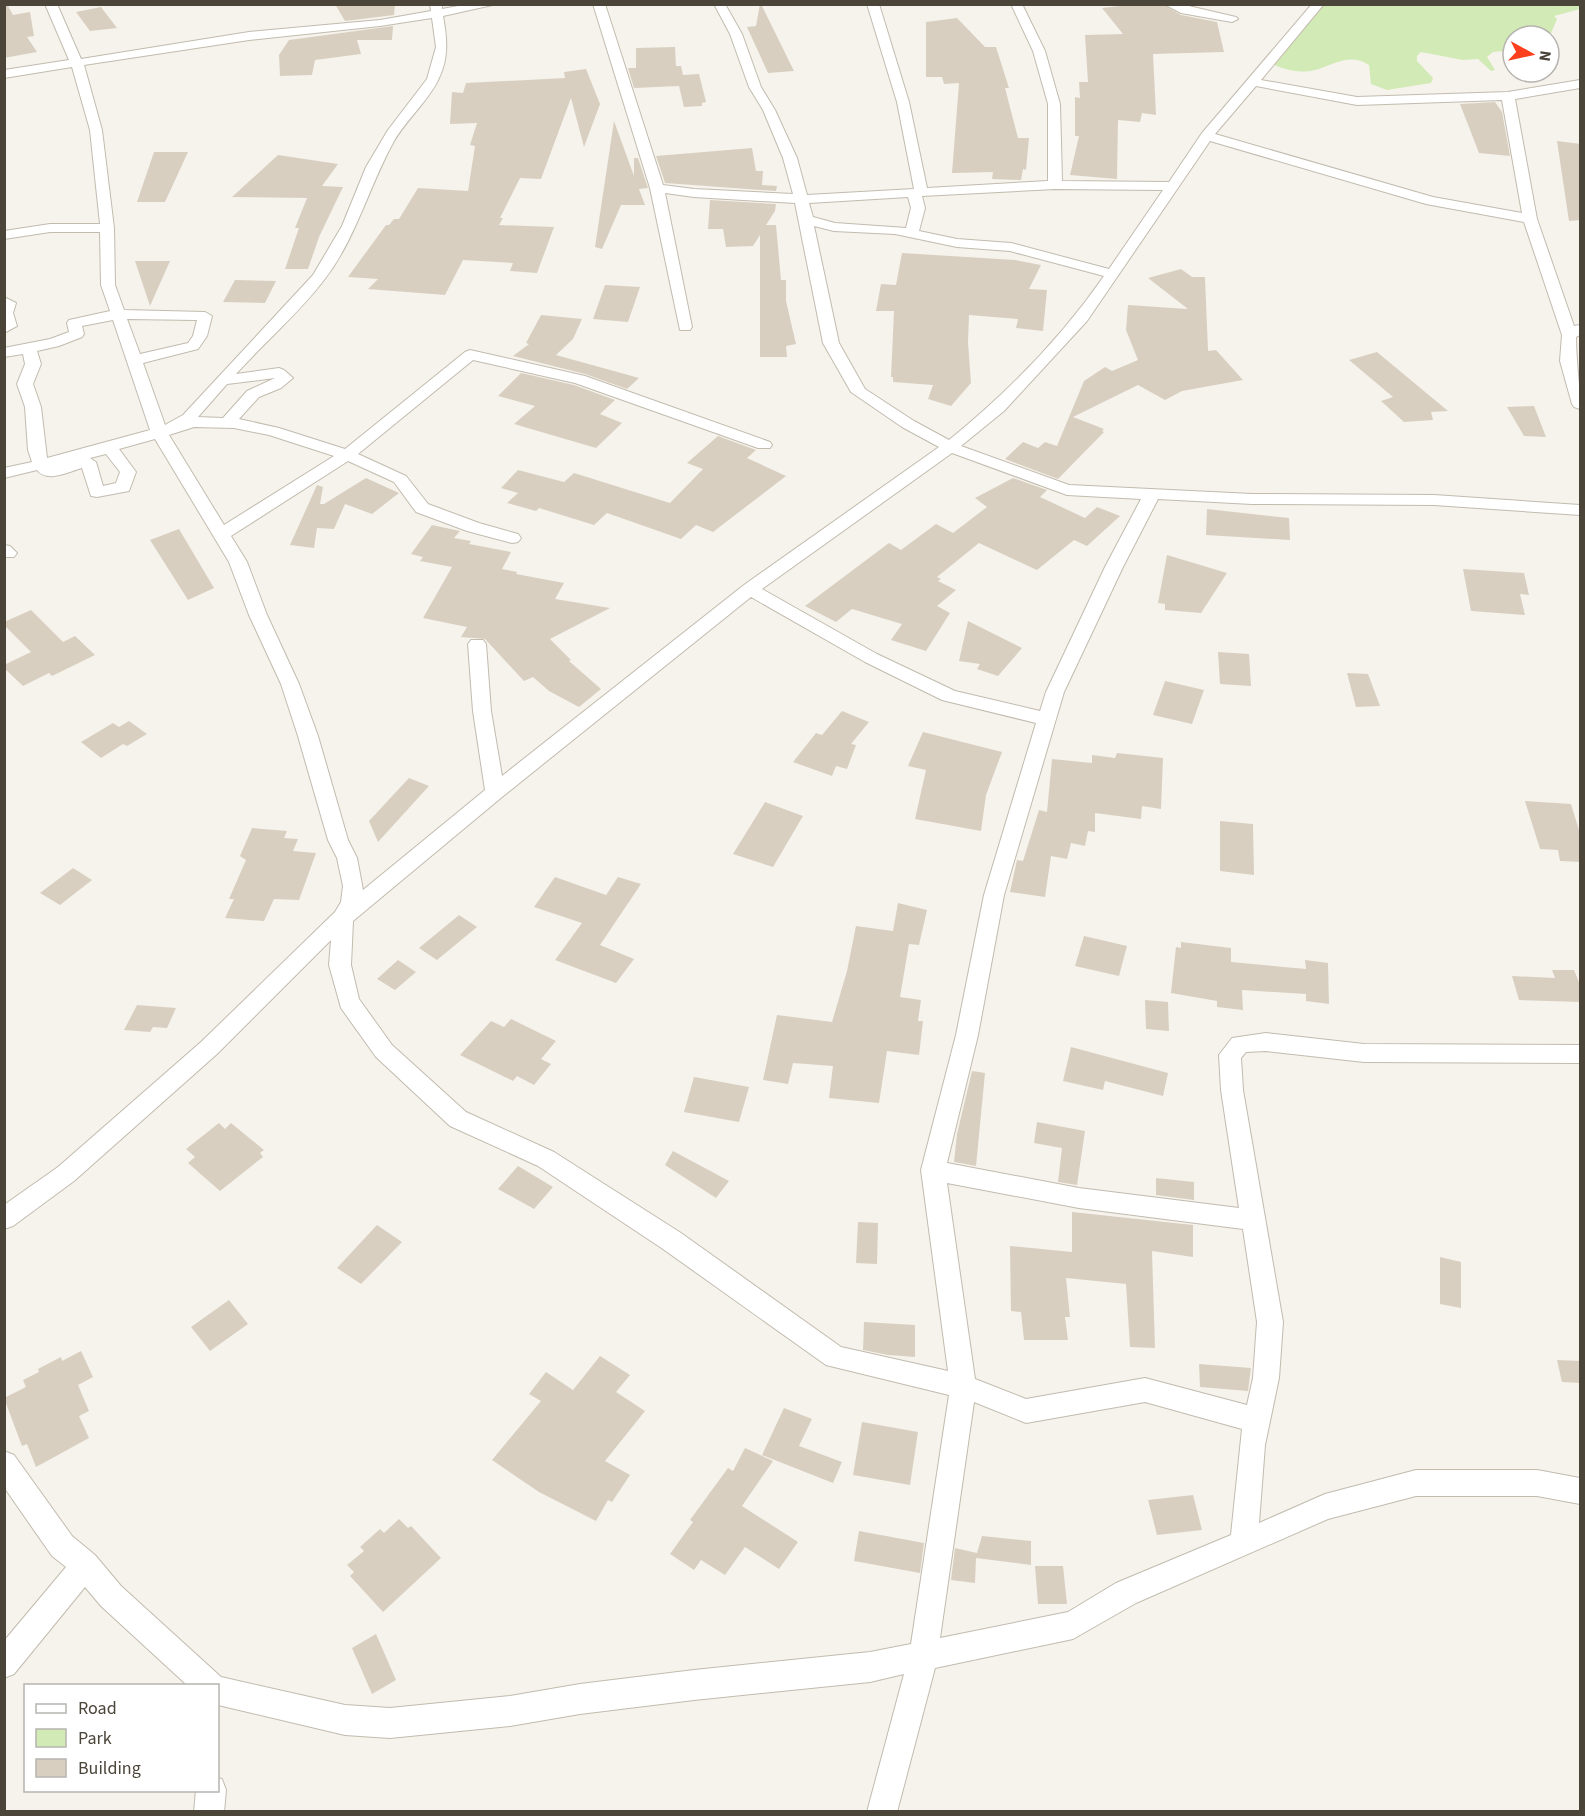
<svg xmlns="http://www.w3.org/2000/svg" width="1585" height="1816" viewBox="0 0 1585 1816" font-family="'Source Sans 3',sans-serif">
	<rect width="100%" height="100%" fill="#f6f3ec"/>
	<!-- green -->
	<path fill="#d2eab5" d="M1318,5H1580V9L1554,16L1557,19L1549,38L1513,36V50L1493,52L1487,57L1495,70L1491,71L1478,59L1463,60L1421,52L1417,56V61L1433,78L1431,83L1387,90L1371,84L1369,65C1350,52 1333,65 1315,70C1300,74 1282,70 1269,62Z"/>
	<!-- building -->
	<path fill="#d8cfc1" d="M4,4H7L13,15L30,12L34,36L27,37L37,52L4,58Z
		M335,4H395L394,15L345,21Z
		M760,4H761L794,71L768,73L747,27L756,26Z
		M1139,4H1162L1181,15L1217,22L1224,52L1153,54L1156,115L1142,113L1140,122L1118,120L1117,179L1070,175L1079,136H1075V97L1080,98L1079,82H1088L1085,35L1123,34L1102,8Z
		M101,7L117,28L90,31L76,12Z
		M957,18L985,47H996L1009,88H1005L1018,138H1029L1026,170L1023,169L1021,180L992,179L993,172L952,173L959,83L944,84L942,77H926V22Z
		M393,26L392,40H357L361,54L315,60L312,75L280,76L279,55L289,40Z
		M675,47L676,66H681L683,75L699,74L706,102L702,103V106L684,107L679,86L634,88L628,68H636V48Z
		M586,69L600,104L584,147L571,98L541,179L520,178L500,218H503L499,225L554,227L537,273L510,271L513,263L463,260L445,295L368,289L378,279L348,277L386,225H389L394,219H399L418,188L468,191L475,146L470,145L477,123L450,124L452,92L463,93L466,83L565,78L564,72Z
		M1495,102L1502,112L1510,156L1479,153L1460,104Z
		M614,121L634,176V158H638L648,188L639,189L645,205H621L602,249L595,247Z
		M1557,141L1581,144V220L1569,221Z
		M752,148L756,171H763L762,185L777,186L776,191L665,183L656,156Z
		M154,152H188L165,202H137Z
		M278,155L338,164L322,186L343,187L319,237L308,269H285L299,228H295L307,198L232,197Z
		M710,200L776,204L775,211L766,225H776L781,280H786V301L796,344L786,346L787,357H760V235L753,246L726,247L723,229H708Z
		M902,253L1015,260L1041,265L1029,289L1047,290L1043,331L1016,328L1018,319L969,315L968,342L971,383L951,406L928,399L933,385L893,382V377H891L894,311H876L881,284L896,285Z
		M135,261H170L150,306Z
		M1181,269L1192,277H1205L1208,351L1216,350L1243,380L1182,391L1165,400L1138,385L1073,417L1104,429L1102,431L1104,432L1058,479L1005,459L1023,442L1038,448L1045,442L1057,446L1084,381L1105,367L1112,371L1138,360L1126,330L1128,305L1188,309L1148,278Z
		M235,280L276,281L265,303L223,302Z
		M605,285L640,287L628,322L593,319Z
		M541,315L582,319L573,339L556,355L639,378L627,389L585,374L513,356L529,344L526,343Z
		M1377,352L1448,411L1431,412L1433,420L1404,422L1381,401L1393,397L1349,360Z
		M521,373L574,385L615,400L600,414L622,423L596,448L514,424L535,406L498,396Z
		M1534,406L1546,437L1524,436L1507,407Z
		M718,436L756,450L747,458L786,476L713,532L696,525L681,539L607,513L594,525L539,508L536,511L507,503L518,493L501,488L518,470L564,482L574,473L670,503L703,469L687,463Z
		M366,478L399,493L372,514L345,504L334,529L317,528L314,548L290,545L317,485L323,487L320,504H324Z
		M1013,478L1047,490L1040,497L1085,518L1097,507L1120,516L1087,546L1074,540L1037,570L979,543L937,577L941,579L938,581L956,590L937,606L950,613L926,651L891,640L902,624L852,609L836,622L805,606L889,543L901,550L936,524L953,533L987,507L975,498Z
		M1207,509L1289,518L1290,540L1206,535Z
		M432,525L460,531L454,538L471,541L469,544L511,552L502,569L517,572L516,574L564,583L555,599L610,608L550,639L571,660L569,661L601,689L579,707L549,691L533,677L524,681L485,639L461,637L467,627L423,618L452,567L420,561L423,557L411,554Z
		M179,529L214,588L188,600L150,540Z
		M1167,555L1227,573L1201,613L1165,610V604L1158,603Z
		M1463,569L1524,573L1529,595L1520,594L1525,615L1471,611Z
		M31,610L63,642L75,636L95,655L52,676L49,673L23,686L4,668V665L31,652L4,625V622Z
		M968,621L1022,648L998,676L977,669L980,664L959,661Z
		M1218,652L1249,654L1251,686L1220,684Z
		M1347,673L1368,674L1380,706L1356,707Z
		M1165,681L1204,690L1192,724L1153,715Z
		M842,711L869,722L851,744L856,745L847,769L836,766L832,776L793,762L816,733L822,735Z
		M129,721L147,734L127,746L123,744L101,758L81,742L113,723L119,727Z
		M923,732L1002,752L986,795L981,831L915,819L926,770L908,766Z
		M1117,753L1163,758L1161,809L1142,806L1141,819L1095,813V832L1088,831L1085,846L1071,843L1067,859L1051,856L1045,897L1010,892L1017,860L1023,861L1039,810L1047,812L1052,759L1092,763V755L1115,758Z
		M409,778L429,786L378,842L369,821Z
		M1525,801L1571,804L1581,837V862L1560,861L1558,850L1540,849Z
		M765,802L803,816L773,867L733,854Z
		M1220,821L1253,824L1254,875L1220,871Z
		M252,828L287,831L284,838L298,839L293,851L316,853L299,900L274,899L264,921L225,918L234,899H229L246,860L240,856Z
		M73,868L92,880L60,905L40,893Z
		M555,877L606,895L618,877L641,884L600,945L634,959L616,983L555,960L582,923L534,907Z
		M898,903L927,910L919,945L909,944L900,997L921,1000L918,1021H923L919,1055L887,1051L879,1103L829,1098L833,1066L793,1063L788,1084L763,1080L777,1015L832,1022L847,971L856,926L893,931Z
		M459,915L477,927L437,960L419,948Z
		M1084,936L1127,946L1119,976L1075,966Z
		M1181,942L1231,948V962L1306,969L1305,960L1328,963L1329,1004L1306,1001V994L1242,990L1243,1010L1217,1007V1001L1171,993L1176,947L1181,948Z
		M398,960L416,972L395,990L377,979Z
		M1552,970H1574L1581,987V1002L1519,1000L1512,976L1555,978Z
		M1145,1000L1168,1002L1169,1031L1146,1029Z
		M137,1005L176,1008L167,1028L153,1027L150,1032L124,1030Z
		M511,1019L556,1041L541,1059L551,1064L534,1085L517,1076L513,1081L460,1055L491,1021L504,1027Z
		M1071,1047L1168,1073L1163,1096L1105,1081L1103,1090L1063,1081Z
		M972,1071L985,1073L976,1166L954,1162L957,1134Z
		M694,1077L749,1087L739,1122L684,1112Z
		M1037,1122L1085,1131L1077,1185L1058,1182L1062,1148L1034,1143Z
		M219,1123L225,1129L231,1123L264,1150L260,1153L263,1157L220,1191L188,1163L195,1157L186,1149Z
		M673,1151L729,1181L716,1198L665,1165Z
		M518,1166L553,1187L534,1209L498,1189Z
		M1156,1178L1194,1182V1200L1156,1195Z
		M1072,1212L1193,1225V1257L1152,1251L1155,1348L1130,1347L1126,1284L1066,1278L1070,1317H1065L1068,1340H1024L1021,1312L1011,1311L1010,1246L1072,1252Z
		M858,1222L878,1223L877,1264L856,1263Z
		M377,1225L402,1242L361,1284L337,1268Z
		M1440,1257L1461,1262V1308L1440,1304Z
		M229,1300L248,1324L210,1351L191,1327Z
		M864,1322L915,1325V1357L888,1355L863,1350Z
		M81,1351L93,1377L78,1385L89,1411L79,1416L89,1438L36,1467L27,1444L22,1446L4,1398L26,1387L23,1380L39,1372L38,1369L61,1357L62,1361Z
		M600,1356L630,1375L616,1392L645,1411L605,1461L630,1475L612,1502L608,1500L596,1521L539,1492L492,1460L541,1401L529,1394L546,1372L573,1390Z
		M1557,1360L1581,1361V1383L1562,1382Z
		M1199,1364L1251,1368L1248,1391L1200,1387Z
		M784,1408L812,1419L799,1446L842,1462L833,1483L762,1455Z
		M862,1422L918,1432L910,1485L853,1475Z
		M745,1448L773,1461L742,1506L798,1542L779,1569L745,1547L725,1575L701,1560L694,1570L670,1554L693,1522L690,1520L728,1468L733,1471Z
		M1193,1495L1202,1530L1157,1535L1148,1500Z
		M399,1519L408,1528L411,1526L441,1558L383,1612L350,1576L354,1572L347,1565L364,1551L360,1547L380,1529L384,1533Z
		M859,1531L924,1543L920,1573L854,1561Z
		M982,1536L1031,1541V1565L976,1558L975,1583L951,1580L955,1548L977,1553Z
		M1035,1566H1063L1067,1604H1038Z
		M376,1634L396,1680L372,1694L352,1648Z"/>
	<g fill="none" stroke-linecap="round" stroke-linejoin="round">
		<defs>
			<path id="street" d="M45,4H57L81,59L249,32L380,20L431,11L430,4H442V9L469,4H497L443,16C447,38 449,57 439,78C430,99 406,120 394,141C369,186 356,239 324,280C298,314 265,342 236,374L279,368L284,370L293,378L281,388L259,397L239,419L279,428L345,449L465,352L470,350L585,376L770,442L772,445L770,448H758L575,383L473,360L358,454L406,476L428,504L479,523L518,534L521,538L518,542L512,543L467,531L416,512L394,482L348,461L231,536L247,562L267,615L299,684L318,736L348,840L357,858L363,890L485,790L473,711L468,644L471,640H483L486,644L491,711L502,776L744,585L939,447L902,427L851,392L823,343L795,203L694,197L665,193L692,327L690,330H680L650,188L593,4H605L663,185L694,189L793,194L783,158L763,110L749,87L730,34L714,4H725L742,34L761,87L775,110L797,158L807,195L914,189L897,102L867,4H879L909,102L927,188L1048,181V104L1033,51L1011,4H1022L1045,51L1060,104L1062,181L1169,182L1202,133L1312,4H1324L1261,80L1357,97L1508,92L1580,80V88L1515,99L1537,219L1574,326L1580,325V335L1576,337C1576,361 1580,384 1580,409L1574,407L1572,404L1560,361L1562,335L1524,222L1426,204L1210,141L1087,321L1004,411L961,446L1069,485L1252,494L1434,495L1580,505V515L1434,505L1252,504L1158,499L1123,567L1064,692L1004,895L978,1035L947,1163L1079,1188L1239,1208L1221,1090L1219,1055L1232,1038L1266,1033L1364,1044L1580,1045V1063L1364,1062L1266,1051L1246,1052L1241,1058L1243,1090L1283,1322L1279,1378L1265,1445L1259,1523L1325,1494L1416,1470H1537L1580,1478V1504L1537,1496H1416L1328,1519L1136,1603L1073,1639L935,1668L897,1812H867L904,1674L870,1682L694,1700L580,1714L510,1726L390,1738L345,1735L218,1705V1686H188L101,1606L85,1587L14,1674L4,1678V1641L66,1567L52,1556L4,1487V1451L14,1455L72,1536L95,1555L121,1586L221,1677L345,1705L390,1708L510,1696L580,1684L694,1670L870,1652L911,1644L949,1395L826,1365L663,1249L538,1166L450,1126L376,1057L341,1008L329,965L331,940L217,1054L74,1181L13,1226L4,1229V1205L58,1167L201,1042L335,912L341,902L343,886L337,858L328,840L298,736L281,684L249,615L229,562L155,439L119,449L136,472L129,491L97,497L91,496L82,468C68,472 47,483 37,470L4,478V468L32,462L28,450L25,407L17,384L25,364L23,354L4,357V348L50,339L69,332L67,323L69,320L110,311L101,285L100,232H50L4,239V231L50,224H100L90,130L72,67L4,78V70L69,60ZM432,18L436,47L427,79L388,130L366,167L342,226L313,275L183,415L165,425L143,363L198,349L207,336L212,316L205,312L124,310L115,285L114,228L102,130L84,65L249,40L380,26ZM1256,86L1357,105L1502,100L1522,213L1433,197L1215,134ZM1055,189L1163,190L1109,269L1011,243L957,239L919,231L925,208L922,196ZM908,197L911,208L906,228L835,223L813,217L809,203ZM814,226L834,231L895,234L957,247L1010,251L1104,276C1061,338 1007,393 949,440L914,421L865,389L839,343ZM127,319L197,320L193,336L188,343L140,354ZM113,320L150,430L47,458L41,407L33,384L41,364L37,351L59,346L82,337L84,334L82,326ZM275,378L247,391L223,418L198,417L227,384ZM194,427L234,428L269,435L334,456L224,525L169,435ZM952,453L1067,495L1141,499L1105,567L1046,692L1040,711L955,691L877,654L762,589ZM106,454L120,472L116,483L103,486L96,462L90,458ZM751,597L865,662L942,700L1036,723L984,895L956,1035L921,1170L948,1371L841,1347L681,1233L554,1152L466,1112L392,1045L359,999L351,965L353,921L502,797ZM947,1183L1079,1208L1243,1229L1257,1322L1253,1378L1247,1405L1145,1378L1026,1399L975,1379ZM974,1402L1026,1423L1145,1402L1242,1429L1231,1535L1116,1583L1068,1612L940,1638Z
				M1164,4H1180L1236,17L1238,19L1232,22L1181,13Z
				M4,297L16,303L13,313L17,326L4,333Z
				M4,545L10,546L17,553L14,557H4Z
				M218,1778L222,1779L226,1790L224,1812H194L196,1790H218Z"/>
		</defs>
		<!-- street casing -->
		<use href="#street" stroke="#c2bbae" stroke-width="2"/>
		<!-- street -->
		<use href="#street" fill="#fff" fill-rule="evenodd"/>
	</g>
	<!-- border -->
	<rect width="1585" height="1816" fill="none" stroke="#4b4439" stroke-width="12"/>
	<!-- legend -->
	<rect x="24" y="1684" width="195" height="108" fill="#ffffff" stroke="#b7b4b0" stroke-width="1.5"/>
	<rect x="36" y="1704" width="30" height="9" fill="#ffffff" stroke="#b7b4b0" stroke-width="1.5"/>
	<text x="78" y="1714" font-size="18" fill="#4b4439">Road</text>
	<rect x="36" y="1729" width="30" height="18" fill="#d2eab5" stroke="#b7b4b0" stroke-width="1.5"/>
	<text x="78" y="1744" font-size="18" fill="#4b4439">Park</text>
	<rect x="36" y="1759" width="30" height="18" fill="#d8cfc1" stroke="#b7b4b0" stroke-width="1.5"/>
	<text x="78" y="1774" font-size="18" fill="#4b4439">Building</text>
	<!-- north arrow -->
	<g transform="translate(1531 54) rotate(98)"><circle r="28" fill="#ffffff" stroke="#b7b4b0" stroke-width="1.5"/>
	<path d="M0-4.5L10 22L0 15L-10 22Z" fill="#fc3f1d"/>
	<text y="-9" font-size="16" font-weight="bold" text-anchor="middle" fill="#4b4439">N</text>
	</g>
</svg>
